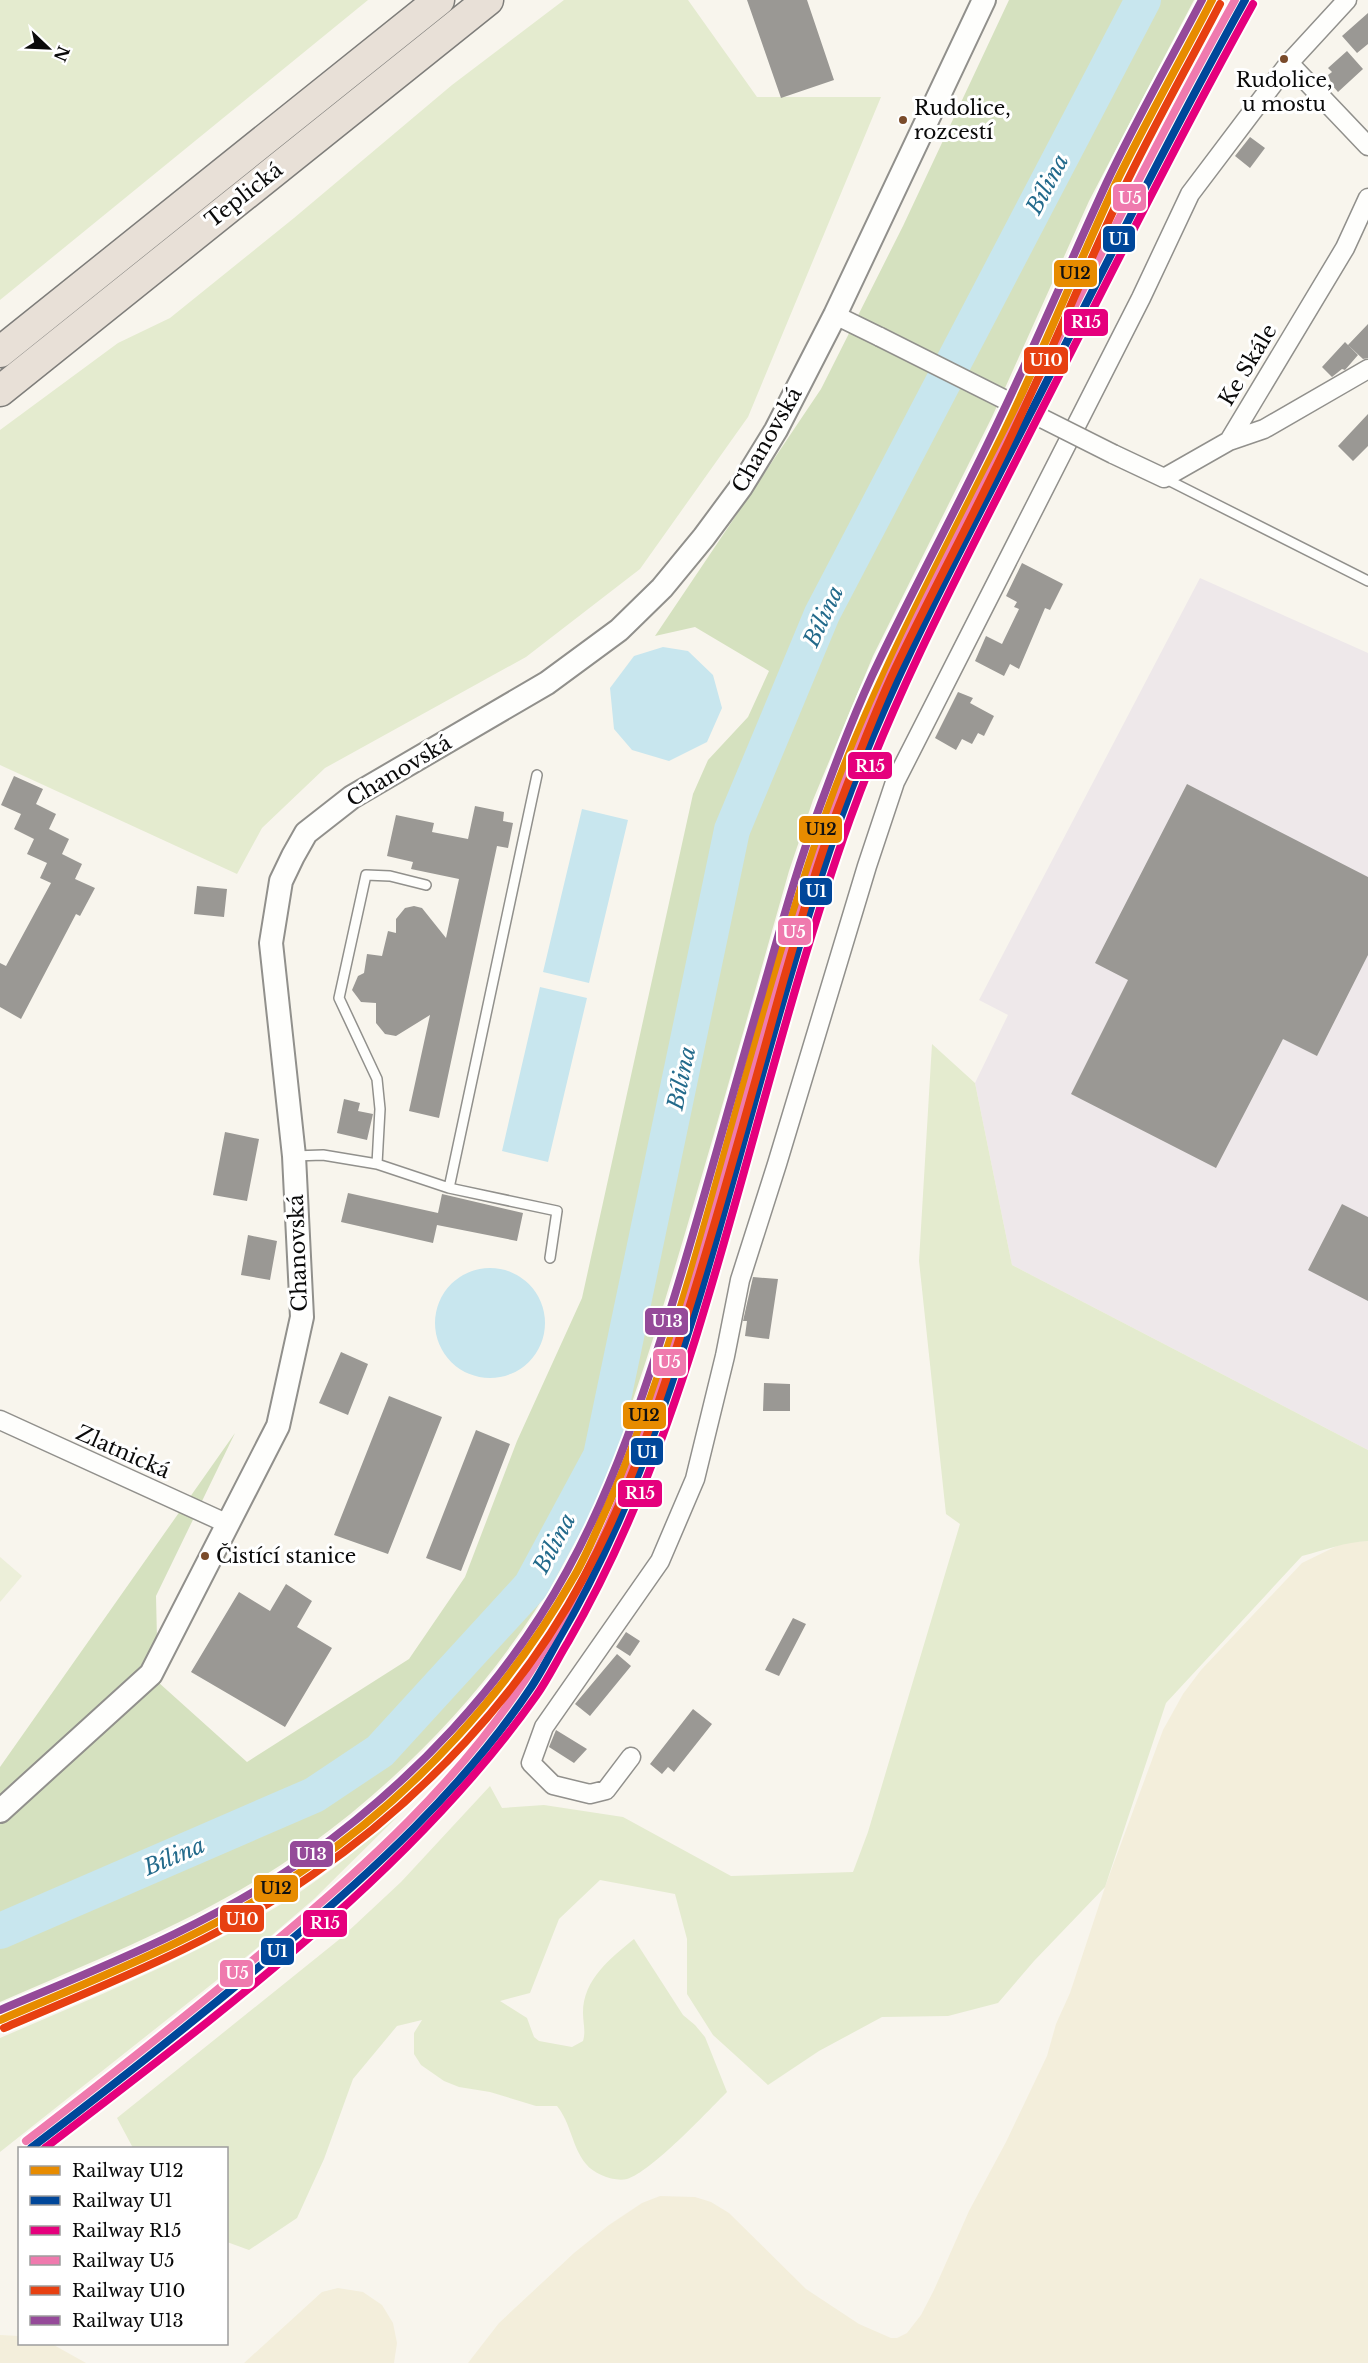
<svg xmlns="http://www.w3.org/2000/svg" width="1368" height="2363" viewBox="0 0 1368 2363" font-family="'Libre Baskerville',serif">
	<rect width="100%" height="100%" fill="#f8f5ed"/>
	<!-- industrial -->
	<path fill="#eee8ea" d="M1200,578L1368,653V1450L1012,1265L975,1083L1008,1015L979,1000Z"/>
	<!-- farmland -->
	<path fill="#f3eedb" d="M1368,1541V2363H468L499,2323L574,2253L609,2225L642,2203L660,2196L695,2197L711,2202L729,2213L806,2289L859,2324L891,2338H897L907,2333L921,2315L934,2290L969,2211L1006,2142L1047,2056L1056,2024L1070,1993L1105,1887L1163,1730L1183,1694L1201,1670L1302,1563L1345,1542Z
		M338,2288L363,2292L382,2305L393,2323L397,2343L394,2363H244L322,2292Z
		M0,2335L19,2336L20,2344H52L86,2363H0Z"/>
	<!-- green -->
	<path fill="#e4ebcf" d="M0,0H368L0,300Z
		M564,0H688L757,97H881L748,417L640,569L526,657L325,768L262,828L237,874L0,765V430L118,343L170,318L294,218L452,85Z
		M932,1044L975,1083L1012,1265L1368,1450V1541C1345,1542 1325,1550 1302,1556L1166,1703L1105,1887L1034,1961L998,2003L948,2016L882,2017L819,2051L768,2085L713,2035L687,1994V1939L675,1894L600,1880L559,1919L530,1993L500,2001L527,2018L534,2037L539,2041L572,2047L583,2041C586,2031 583,2023 583,2013C583,1979 611,1958 634,1939L683,2015L695,2025L705,2037L727,2092C707,2112 651,2172 627,2179C614,2182 594,2174 586,2164C572,2147 571,2123 557,2106H536L490,2092L459,2087L444,2081L421,2065L414,2054V2033L422,2020L397,2026L353,2079L324,2159L297,2218L249,2250L227,2242L226,2148H133L117,2118L341,1938L401,1882L490,1786L502,1808L544,1805L623,1817L731,1876L853,1872L868,1832L960,1524L946,1514L919,1261Z
		M400,1814L314,1899L251,1953L0,2152V2038C91,1999 183,1961 268,1912C316,1885 358,1848 400,1814Z"/>
	<!-- forest -->
	<path fill="#d5e1bf" d="M1009,0H1194L1089,201L992,417L873,656L813,800L789,871C755,991 721,1111 686,1230C651,1347 617,1466 558,1573C497,1680 407,1775 307,1847C214,1914 105,1956 0,2002V1767L235,1433L156,1596L158,1682L247,1762L409,1659L465,1577L517,1441L582,1298L693,794L708,760L748,717L769,671L695,627L655,636L821,389L903,226Z"/>
	<!-- pitch -->
	<path fill="#ecefd9" d="M0,1557L22,1576L0,1602Z"/>
	<!-- water -->
	<path fill="#c8e6ee" d="M663,647L688,651L713,675L722,708L707,742L669,761L632,750L614,729L610,688L634,656Z
		M582,809L628,820L589,983L543,972Z
		M540,987L587,998L548,1162L502,1151Z
		M435 1323a55 55 0 1 1 110 0a55 55 0 1 1-110 0Z"/>
	<g fill="none" stroke-linecap="round" stroke-linejoin="round">
		<!-- river -->
		<path stroke="#c8e6ee" stroke-width="36" d="M0,1931L314,1795L380,1751L531,1586L601,1456L732,830L822,614L1143,0"/>
	</g>
	<!-- building -->
	<path fill="#9a9894" d="M747,0H807L834,80L781,98Z
		M1368,13V44L1357,53L1342,36Z
		M1347,51L1363,69L1338,92L1332,85L1328,75L1332,72L1328,68Z
		M1250,137L1265,148L1250,168L1235,156Z
		M1368,324V358L1363,359L1348,345L1358,355L1345,370L1342,369L1332,377L1322,367L1345,342L1348,345Z
		M1368,414V446L1353,461L1338,446Z
		M1022,563L1063,584L1050,610L1045,608L1019,669L1010,664L1004,676L975,661L986,636L1002,644L1019,609L1014,607L1017,602L1006,596Z
		M958,692L973,698L970,703L994,716L984,736L978,733L972,744L962,739L956,750L935,738Z
		M14,776L43,789L36,804L56,814L49,829L69,839L62,854L82,864L75,879L95,888L80,916L76,914L21,1019L0,1007V963L6,966L51,883L40,878L47,863L27,854L34,839L14,829L21,814L1,805Z
		M1187,784L1368,877V955L1317,1056L1283,1039L1216,1168L1071,1094L1128,980L1095,963Z
		M475,806L504,812L503,821L513,823L508,848L497,846L439,1118L409,1111L430,1015L396,1036L385,1034L376,1023V1003L361,1002L352,990L358,976L364,973L367,954L382,956L388,931L396,933V919L405,908L414,906L422,908L446,938L459,879L411,869L413,862L387,856L396,815L434,823L432,832L468,839Z
		M197,886L227,889L224,917L194,914Z
		M344,1099L360,1103L358,1111L373,1114L367,1140L337,1133Z
		M225,1132L259,1139L247,1201L213,1195Z
		M348,1193L438,1213L442,1194L523,1213L517,1241L437,1225L433,1243L341,1222Z
		M1342,1204L1368,1217V1301L1308,1270Z
		M248,1235L277,1241L270,1280L241,1275Z
		M753,1277L778,1279L769,1339L745,1336L747,1321H743Z
		M341,1352L368,1364L348,1415L319,1403Z
		M764,1383L790,1384V1411H763Z
		M389,1396L442,1417L388,1554L334,1535Z
		M476,1430L510,1444L461,1571L426,1558Z
		M286,1584L312,1601L297,1627L332,1648L285,1727L191,1672L239,1592L270,1611Z
		M793,1618L806,1624L779,1676L765,1670Z
		M626,1632L640,1641L630,1656L616,1647Z
		M617,1654L631,1666L590,1716L575,1704Z
		M693,1709L712,1724L674,1772L668,1767L662,1774L650,1764Z
		M556,1730L587,1749L574,1763L549,1747Z"/>
	<g fill="none" stroke-linecap="round" stroke-linejoin="round">
		<defs>
			<path id="service" d="M1164,478L1368,581
				M294,1156L323,1155L377,1164L449,1188L557,1211L550,1258
				M377,1164L380,1109L377,1079L339,998L366,875L390,876L426,885
				M449,1188L537,775"/>
			<path id="minor" d="M1347,0L1289,63L1368,146
				M835,315L880,337
				M1229,441L1264,429L1368,369
				M1113,454L1164,478L1229,441L1345,248L1368,198
				M0,1420L228,1524
				M631,1757L606,1790L590,1794L553,1785L531,1763L544,1727L660,1561L695,1479L725,1356L740,1280L777,1164L867,866L895,782L1141,298L1190,194L1289,63"/>
			<path id="tertiary" d="M0,1811L151,1674L278,1426L302,1317L294,1156L271,943L281,881L293,856L306,833L352,797L547,683L619,630L662,588L704,537L741,487L776,430L835,315L984,0"/>
			<path id="trunk" d="M0,352L439,0
				M0,391L488,0"/>
		</defs>
		<!-- service casing -->
		<use href="#service" stroke="#91908c" stroke-width="12"/>
		<!-- minor casing -->
		<use href="#minor" stroke="#91908c" stroke-width="21"/>
		<!-- tertiary casing -->
		<use href="#tertiary" stroke="#91908c" stroke-width="26"/>
		<!-- trunk casing -->
		<use href="#trunk" stroke="#7e7d7a" stroke-width="33"/>
		<!-- service -->
		<use href="#service" stroke="#fefefc" stroke-width="9"/>
		<!-- minor -->
		<use href="#minor" stroke="#fefefc" stroke-width="18"/>
		<!-- tertiary -->
		<use href="#tertiary" stroke="#fefefc" stroke-width="22"/>
		<!-- trunk -->
		<use href="#trunk" stroke="#e8e0d7" stroke-width="30"/>
		<defs>
			<path id="minor-bridge" d="M880,337L1113,454"/>
		</defs>
		<!-- minor-bridge casing -->
		<use href="#minor-bridge" stroke="#91908c" stroke-width="21" stroke-linecap="butt"/>
		<!-- minor-bridge -->
		<use href="#minor-bridge" stroke="#fefefc" stroke-width="18"/>
		<defs>
			<path id="rail-1" d="M0,2020C105,1975 214,1933 308,1867C415,1793 507,1693 572,1580C585,1559 594,1536 604,1514C635,1447 659,1376 681,1306C731,1142 769,972 827,811C875,679 942,557 1004,432C1043,351 1077,267 1115,185C1145,123 1180,62 1212,0"/>
			<path id="rail-2" d="M31,2148C115,2084 198,2018 279,1950C371,1873 465,1787 532,1686C541,1672 549,1657 557,1642C622,1532 664,1413 701,1291C748,1133 786,973 841,817C891,678 962,548 1029,416C1100,277 1169,137 1245,0"/>
			<path id="rail-3" d="M45,2148C216,2016 410,1874 536,1696C548,1679 557,1660 568,1642C623,1547 662,1445 695,1340C749,1167 789,990 850,819C900,680 971,550 1037,419C1108,280 1177,141 1253,4"/>
			<path id="rail-4" d="M26,2141C109,2077 192,2012 272,1944C365,1867 458,1782 525,1680C604,1561 652,1423 693,1287C740,1130 778,969 833,815C882,676 953,546 1020,415C1090,276 1159,136 1235,0"/>
			<path id="rail-5" d="M4,2028C109,1983 218,1941 312,1875C422,1799 521,1695 584,1577C631,1491 662,1395 691,1302C724,1196 753,1089 783,982C800,923 817,863 839,806C857,760 874,713 895,669C934,587 978,508 1016,426C1053,348 1086,268 1123,190C1153,127 1188,66 1220,4"/>
			<path id="rail-6" d="M0,2010C104,1966 213,1924 306,1858C411,1783 505,1685 567,1571C614,1486 645,1391 674,1298C705,1197 732,1094 762,993C780,930 797,867 820,806C838,757 857,706 880,659C919,578 962,499 1000,418C1037,341 1070,262 1106,184C1135,122 1170,61 1202,0"/>
		</defs>
		<!-- rail-1 casing -->
		<use href="#rail-1" stroke="#fff" stroke-width="12"/>
		<!-- rail-2 casing -->
		<use href="#rail-2" stroke="#fff" stroke-width="12"/>
		<!-- rail-3 casing -->
		<use href="#rail-3" stroke="#fff" stroke-width="12"/>
		<!-- rail-4 casing -->
		<use href="#rail-4" stroke="#fff" stroke-width="12"/>
		<!-- rail-5 casing -->
		<use href="#rail-5" stroke="#fff" stroke-width="12"/>
		<!-- rail-6 casing -->
		<use href="#rail-6" stroke="#fff" stroke-width="12"/>
		<!-- rail-1 -->
		<use href="#rail-1" stroke="#e78b00" stroke-width="8"/>
		<!-- rail-2 -->
		<use href="#rail-2" stroke="#00479a" stroke-width="8"/>
		<!-- rail-3 -->
		<use href="#rail-3" stroke="#e5007d" stroke-width="8"/>
		<!-- rail-4 -->
		<use href="#rail-4" stroke="#ef7aae" stroke-width="8"/>
		<!-- rail-5 -->
		<use href="#rail-5" stroke="#e74011" stroke-width="8"/>
		<!-- rail-6 -->
		<use href="#rail-6" stroke="#954a99" stroke-width="8"/>
	</g>
	<!-- markers -->
	<g fill="#7a4b2a" stroke="#fff" stroke-width="2">
		<circle cx="1284" cy="59" r="5"/>
		<circle cx="903" cy="120" r="5"/>
		<circle cx="205" cy="1556" r="5"/>
	</g>
	<g text-anchor="middle" stroke-width="6" stroke-linejoin="round" paint-order="stroke">
		<!-- bus labels -->
		<g font-size="20" fill="#0a0a0a" stroke="#fff" text-anchor="start">
			<text x="1284" y="87" text-anchor="middle">Rudolice,<tspan x="1284" dy="24">u mostu</tspan></text>
			<text x="914" y="115">Rudolice,<tspan x="914" dy="24">rozcestí</tspan></text>
			<text x="216" y="1563">Čistící stanice</text>
		</g>
		<!-- street labels -->
		<g font-size="21" fill="#0a0a0a" stroke="#fff">
			<text transform="translate(244 195) rotate(-38)" y="7">Teplická</text>
			<text transform="translate(1248 365) rotate(-59)" y="7">Ke Skále</text>
			<text transform="translate(767 440) rotate(-60)" y="7">Chanovská</text>
			<text transform="translate(399 771) rotate(-31)" y="7">Chanovská</text>
			<text transform="translate(298 1253) rotate(-92)" y="7">Chanovská</text>
			<text transform="translate(123 1452) rotate(24)" y="7">Zlatnická</text>
		</g>
		<!-- water labels -->
		<g font-size="22" font-style="italic" fill="#236a8b" stroke="#fff">
			<text transform="translate(1047 184) rotate(-62)" y="8">Bílina</text>
			<text transform="translate(823 616) rotate(-65)" y="8">Bílina</text>
			<text transform="translate(681 1078) rotate(-78)" y="8">Bílina</text>
			<text transform="translate(554 1543) rotate(-62)" y="8">Bílina</text>
			<text transform="translate(174 1856) rotate(-23)" y="8">Bílina</text>
		</g>
	</g>
	<g stroke="#fff" stroke-width="2">
		<rect x="1112" y="183" width="35" height="29" rx="6" fill="#ef7aae"/>
		<rect x="1102" y="225" width="34" height="28" rx="6" fill="#00479a"/>
		<rect x="1053" y="259" width="45" height="29" rx="6" fill="#e78b00"/>
		<rect x="1063" y="308" width="46" height="29" rx="6" fill="#e5007d"/>
		<rect x="1023" y="346" width="46" height="29" rx="6" fill="#e74011"/>
		<rect x="847" y="751" width="46" height="29" rx="6" fill="#e5007d"/>
		<rect x="798" y="815" width="45" height="29" rx="6" fill="#e78b00"/>
		<rect x="799" y="877" width="34" height="29" rx="6" fill="#00479a"/>
		<rect x="777" y="917" width="35" height="29" rx="6" fill="#ef7aae"/>
		<rect x="644" y="1307" width="45" height="29" rx="6" fill="#954a99"/>
		<rect x="652" y="1348" width="35" height="29" rx="6" fill="#ef7aae"/>
		<rect x="622" y="1401" width="45" height="29" rx="6" fill="#e78b00"/>
		<rect x="630" y="1437" width="34" height="29" rx="6" fill="#00479a"/>
		<rect x="617" y="1479" width="46" height="29" rx="6" fill="#e5007d"/>
		<rect x="289" y="1840" width="45" height="28" rx="6" fill="#954a99"/>
		<rect x="253" y="1874" width="46" height="29" rx="6" fill="#e78b00"/>
		<rect x="219" y="1904" width="46" height="29" rx="6" fill="#e74011"/>
		<rect x="302" y="1909" width="46" height="29" rx="6" fill="#e5007d"/>
		<rect x="260" y="1937" width="35" height="29" rx="6" fill="#00479a"/>
		<rect x="219" y="1959" width="35" height="29" rx="6" fill="#ef7aae"/>
	</g>
	<g font-size="16" text-anchor="middle" font-weight="bold" fill="#fff">
		<text x="1130" y="204">U5</text>
		<text x="1119" y="245">U1</text>
		<text x="1086" y="328">R15</text>
		<text x="1046" y="366">U10</text>
		<text x="870" y="772">R15</text>
		<text x="816" y="897">U1</text>
		<text x="794" y="938">U5</text>
		<text x="667" y="1327">U13</text>
		<text x="669" y="1368">U5</text>
		<text x="647" y="1458">U1</text>
		<text x="640" y="1499">R15</text>
		<text x="311" y="1860">U13</text>
		<text x="242" y="1925">U10</text>
		<text x="325" y="1929">R15</text>
		<text x="277" y="1957">U1</text>
		<text x="237" y="1979">U5</text>
	</g>
	<g font-size="16" text-anchor="middle" font-weight="bold" fill="#111">
		<text x="1075" y="279">U12</text>
		<text x="821" y="835">U12</text>
		<text x="644" y="1421">U12</text>
		<text x="276" y="1894">U12</text>
	</g>
	<!-- legend -->
	<rect x="18" y="2147" width="210" height="198" fill="#ffffff" stroke="#9d9d9d" stroke-width="1.5"/>
	<rect x="30" y="2166" width="30" height="9" fill="#e78b00" stroke="#9d9d9d" stroke-width="1.5"/>
	<text x="72" y="2177" font-size="18" fill="#0a0a0a">Railway U12</text>
	<rect x="30" y="2196" width="30" height="9" fill="#00479a" stroke="#9d9d9d" stroke-width="1.5"/>
	<text x="72" y="2207" font-size="18" fill="#0a0a0a">Railway U1</text>
	<rect x="30" y="2226" width="30" height="9" fill="#e5007d" stroke="#9d9d9d" stroke-width="1.5"/>
	<text x="72" y="2237" font-size="18" fill="#0a0a0a">Railway R15</text>
	<rect x="30" y="2256" width="30" height="9" fill="#ef7aae" stroke="#9d9d9d" stroke-width="1.5"/>
	<text x="72" y="2267" font-size="18" fill="#0a0a0a">Railway U5</text>
	<rect x="30" y="2286" width="30" height="9" fill="#e74011" stroke="#9d9d9d" stroke-width="1.5"/>
	<text x="72" y="2297" font-size="18" fill="#0a0a0a">Railway U10</text>
	<rect x="30" y="2316" width="30" height="9" fill="#954a99" stroke="#9d9d9d" stroke-width="1.5"/>
	<text x="72" y="2327" font-size="18" fill="#0a0a0a">Railway U13</text>
	<!-- north arrow -->
	<g transform="translate(48 48) rotate(113)" stroke="#ffffff" stroke-width="4.5" paint-order="stroke">
	<path d="M0-4.5L10 22L0 15L-10 22Z" fill="#0a0a0a"/>
	<text y="-9" font-size="16" font-weight="bold" text-anchor="middle" fill="#0a0a0a">N</text>
	</g>
</svg>
